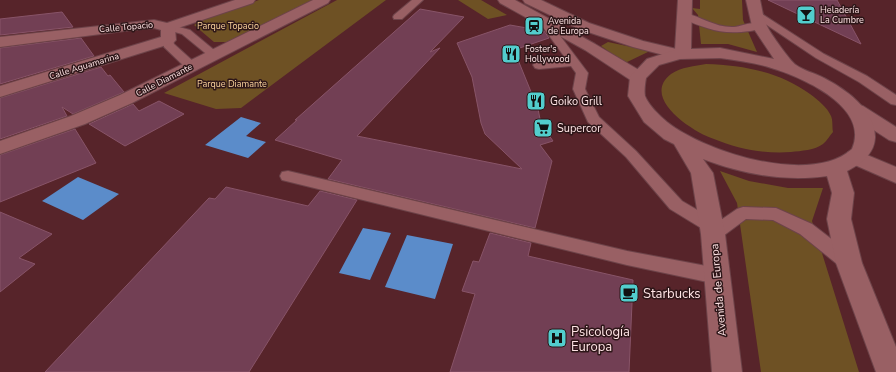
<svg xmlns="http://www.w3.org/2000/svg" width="896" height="372" viewBox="0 0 896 372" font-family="'Nunito Sans',sans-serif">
	<rect width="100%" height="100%" fill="#57242a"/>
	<!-- green -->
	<path fill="#6e5124" d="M259,0H314L231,42H214L194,25L202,20Z
		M337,0H386L241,108L216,109L164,93Z
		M458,0H481L507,15L488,19Z
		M700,0H742L743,20L757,52L728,44H701L698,15L692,8L700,9Z
		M608,42L650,51L625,63L601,46Z
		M706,64C743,65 780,72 810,94C818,100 827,107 831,116C833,120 832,127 833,132C830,135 827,141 823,144C815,150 801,151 791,152C765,154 738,149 714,139C693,132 640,98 671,74C681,67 695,66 706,64Z
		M720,171L749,181L788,188H823L812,221L859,372H761L737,203Z"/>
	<!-- water -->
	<path fill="#5b8cca" d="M241,117L261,123L246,136L266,142L248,158L205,145Z
		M78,177L119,194L83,220L42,201Z
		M363,228L391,233L370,280L339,273Z
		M407,235L453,244L435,299L385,287Z"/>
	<!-- building -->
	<path fill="#723f54" stroke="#885468" d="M768,0H837L861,44Z
		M420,9L464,17L430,52L440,48L357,136L522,169L485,134L481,123L472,77L457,43L510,25L544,31L549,38L514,50L538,109L541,124L553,141L540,145L552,161L535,228L328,179L342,160L275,140L297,120H295Z
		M62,12L73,27L0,35V19Z
		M81,38L94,56L0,84V48Z
		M101,67L108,76L110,75L124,92L73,114L62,107L67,116L0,139V98Z
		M159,101L184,114L125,146L89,124L133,104L139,111Z
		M75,129L96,163L0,202V155Z
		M226,187L308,206L320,191L357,200L249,372H45L209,198L215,199Z
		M0,212L52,234L19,258L35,264L0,292Z
		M490,233L531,243L528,256L633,280L629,372H450L475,294L462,291L473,261L479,262Z"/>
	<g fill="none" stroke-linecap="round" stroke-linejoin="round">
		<defs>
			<path id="service" d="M412,0H423L402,19H394L393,17L394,15Z
				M756,10L824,54L867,76L896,95V105L891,104L859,82L816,58L752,15L751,13L752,11Z
				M685,13C702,17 716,28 734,27C742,26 758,19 764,26C761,30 755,30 750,31C721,35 707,29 681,18L680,16L681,14Z
				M545,20L549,21L588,73L585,89L599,117L636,151L682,201L718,222L737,209L743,207L776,208L812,224L856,258L858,263L856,268L849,270L842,268L800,234L773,220L746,219L719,239L713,241L707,239L704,234L706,231L670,209L626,157L588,122L573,89L576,73L571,66L539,69L535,68L533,65L535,62L566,59L540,23Z
				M168,24L190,30L220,55L218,57H210L182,34L164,29L163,27L164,25Z
				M168,37L172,38L174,44L195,63L197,66L195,69H187L164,47L163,40Z
				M288,171L627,251L717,268L724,270L727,276L724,282L717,284L627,265L282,180L280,176L282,172Z"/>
			<path id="minor" d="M235,0H255L253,3L175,29L176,40L173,43L0,97V86L161,37V30L154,28L132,30L0,47V37L154,20L167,23Z
				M313,0H330L328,3L132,103L85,124L0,154V141L71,116L120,95Z
				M498,0H515L595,44L644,73L646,77L644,81L638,82L632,81L585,50L500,3Z
				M523,0H541L589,23L643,41L685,51L687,54L685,57L679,59L633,47L579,29L525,3Z
				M856,104L863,106L896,127V142L889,140L849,114L847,110L849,106Z
				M855,150L896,167V183L848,162L845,157L848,152Z"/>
			<path id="tertiary" d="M678,0H692L691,49L720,48L774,59L752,26L746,0H760C762,8 763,19 767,26C770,33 791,62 796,65C804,71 815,73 824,78C845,89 876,110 875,138C874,154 861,164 847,171L854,193L851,219L862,263L896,347V372H876L836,263L827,219L832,193L827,176C785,182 742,174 703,159L713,173L725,234L742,372H712L701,234L691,173L674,144L664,139L644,122L628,96L630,77L647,59L675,50ZM720,58C735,60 750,62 765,66C797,75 871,105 852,149C811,186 705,152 667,122C659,115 649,106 645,96C644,91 645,84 646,78L659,65L680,59Z"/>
		</defs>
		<!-- service casing -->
		<use href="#service" stroke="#6d4349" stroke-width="2"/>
		<!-- minor casing -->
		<use href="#minor" stroke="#6d4349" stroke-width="2"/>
		<!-- tertiary casing -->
		<use href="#tertiary" stroke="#6d4349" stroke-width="2"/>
		<!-- service -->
		<use href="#service" fill="#996064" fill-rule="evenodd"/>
		<!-- minor -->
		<use href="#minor" fill="#996064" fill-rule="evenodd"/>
		<!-- tertiary -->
		<use href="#tertiary" fill="#996064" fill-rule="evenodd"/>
	</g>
	<!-- icons -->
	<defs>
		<symbol id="bar-square" viewBox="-11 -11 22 22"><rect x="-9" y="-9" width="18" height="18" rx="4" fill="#52cdcd" stroke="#2d1618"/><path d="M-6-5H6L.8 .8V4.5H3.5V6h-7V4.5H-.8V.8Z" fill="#111"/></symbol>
		<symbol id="station-square" viewBox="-11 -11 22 22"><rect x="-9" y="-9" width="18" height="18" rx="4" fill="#52cdcd" stroke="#2d1618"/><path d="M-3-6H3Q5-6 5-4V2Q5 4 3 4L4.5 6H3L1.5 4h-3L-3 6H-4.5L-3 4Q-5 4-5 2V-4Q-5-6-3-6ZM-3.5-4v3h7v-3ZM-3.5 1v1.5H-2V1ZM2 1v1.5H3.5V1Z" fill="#111"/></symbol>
		<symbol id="restaurant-square" viewBox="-11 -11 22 22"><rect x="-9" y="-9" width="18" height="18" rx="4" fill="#52cdcd" stroke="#2d1618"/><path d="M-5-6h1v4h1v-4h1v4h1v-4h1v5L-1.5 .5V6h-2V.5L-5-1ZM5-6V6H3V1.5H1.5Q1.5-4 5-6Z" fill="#111"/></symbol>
		<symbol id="supermarket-square" viewBox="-11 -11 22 22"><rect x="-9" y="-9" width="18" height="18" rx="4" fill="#52cdcd" stroke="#2d1618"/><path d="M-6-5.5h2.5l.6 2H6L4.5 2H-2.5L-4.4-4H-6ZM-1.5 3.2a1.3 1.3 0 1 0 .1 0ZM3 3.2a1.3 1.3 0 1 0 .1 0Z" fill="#111"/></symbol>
		<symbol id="cafe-square" viewBox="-11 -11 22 22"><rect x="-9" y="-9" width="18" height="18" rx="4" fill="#52cdcd" stroke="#2d1618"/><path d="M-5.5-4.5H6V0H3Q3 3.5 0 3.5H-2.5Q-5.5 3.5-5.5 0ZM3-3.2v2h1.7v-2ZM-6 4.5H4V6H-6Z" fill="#111"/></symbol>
		<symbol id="hospital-square" viewBox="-11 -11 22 22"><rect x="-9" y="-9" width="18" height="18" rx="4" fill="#52cdcd" stroke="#2d1618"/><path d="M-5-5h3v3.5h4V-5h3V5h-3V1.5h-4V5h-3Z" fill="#111"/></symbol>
	</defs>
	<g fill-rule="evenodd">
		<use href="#bar-square" x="795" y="4" width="22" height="22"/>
		<use href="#station-square" x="523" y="15" width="22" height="22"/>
		<use href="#restaurant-square" x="500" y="43" width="22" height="22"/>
		<use href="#restaurant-square" x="525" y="90" width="22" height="22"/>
		<use href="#supermarket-square" x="532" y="117" width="22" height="22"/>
		<use href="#cafe-square" x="618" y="282" width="22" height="22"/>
		<use href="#hospital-square" x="546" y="327" width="22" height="22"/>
	</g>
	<g text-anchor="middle" stroke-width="3" stroke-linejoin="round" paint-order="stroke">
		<!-- far-poi labels -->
		<g font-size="9" fill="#ffe4e5" stroke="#2d1618" text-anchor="start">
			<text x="820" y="13">Heladería<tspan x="820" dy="10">La Cumbre</tspan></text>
			<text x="548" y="24">Avenida<tspan x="548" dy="10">de Europa</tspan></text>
			<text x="525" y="52">Foster's<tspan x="525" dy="10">Hollywood</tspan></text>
		</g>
		<!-- far-park labels -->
		<g font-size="9" fill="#fbd39c" stroke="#2d1618">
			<text x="228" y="29">Parque Topacio</text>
			<text x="232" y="87">Parque Diamante</text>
		</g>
		<!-- far-street labels -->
		<g font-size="9" fill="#ffe4e5" stroke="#2d1618">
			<text transform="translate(126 27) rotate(-5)" y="3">Calle Topacio</text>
			<text transform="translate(84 66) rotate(-17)" y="3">Calle Aguamarina</text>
			<text transform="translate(164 80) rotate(-27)" y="3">Calle Diamante</text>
		</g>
		<!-- poi labels -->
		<g font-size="11" fill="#ffe4e5" stroke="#2d1618" text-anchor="start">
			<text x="550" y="105">Goiko Grill</text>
			<text x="557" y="132">Supercor</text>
		</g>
		<!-- street labels -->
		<g font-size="11" fill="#ffe4e5" stroke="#2d1618">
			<text transform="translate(718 290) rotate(-95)" y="4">Avenida de Europa</text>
		</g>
		<!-- near-poi labels -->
		<g font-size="13" fill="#ffe4e5" stroke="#2d1618" text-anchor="start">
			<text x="643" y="298">Starbucks</text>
			<text x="571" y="336">Psicología<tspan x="571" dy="15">Europa</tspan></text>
		</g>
	</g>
</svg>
